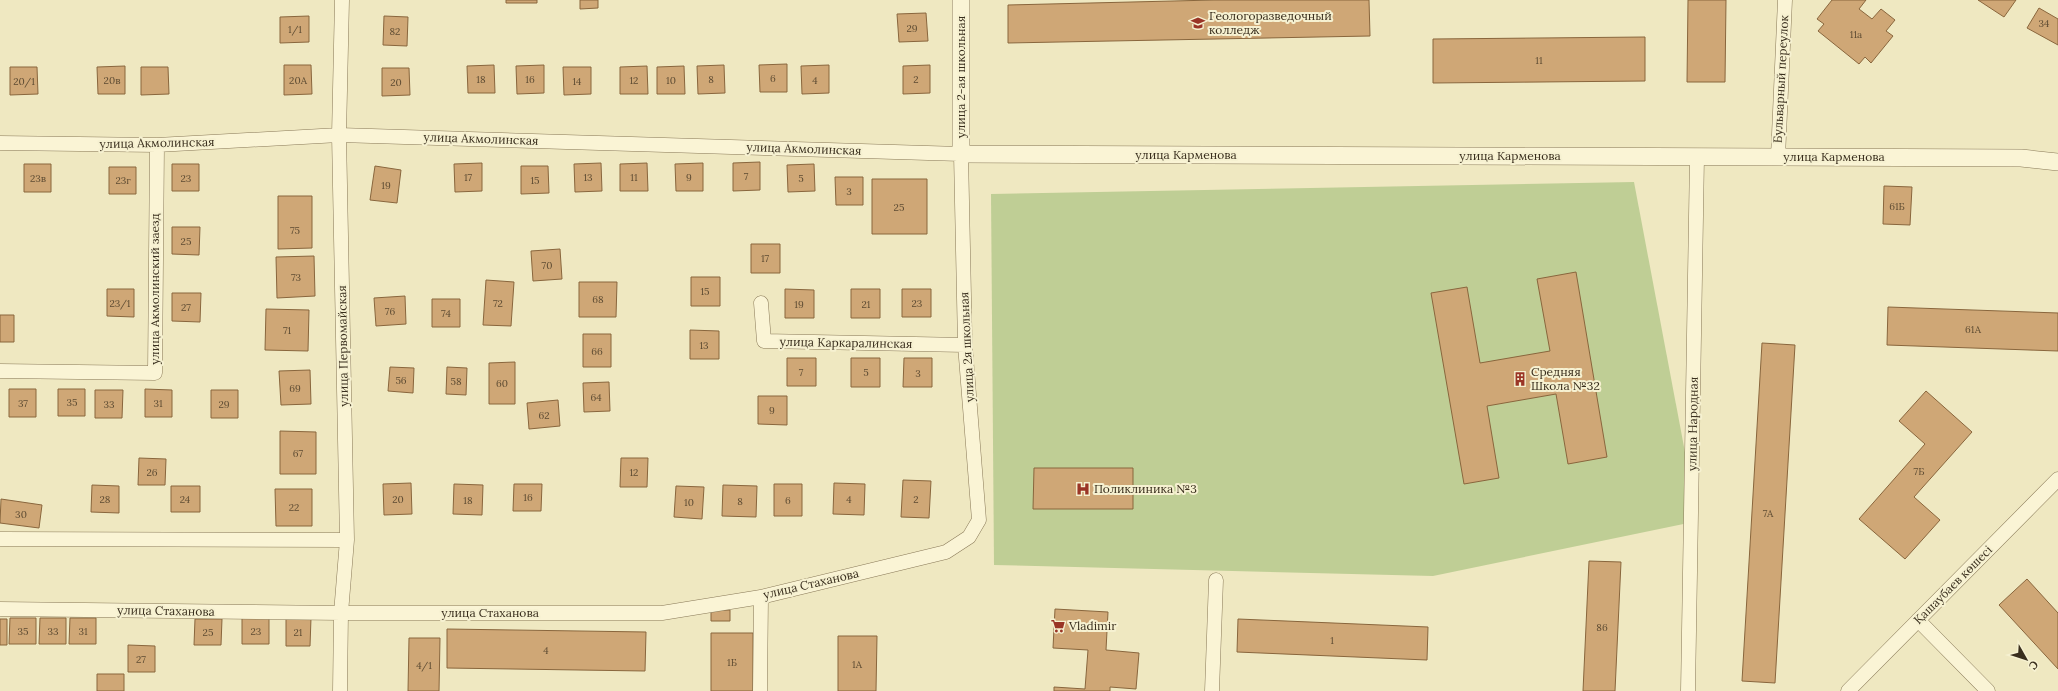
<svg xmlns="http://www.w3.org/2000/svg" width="2058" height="691" viewBox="0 0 2058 691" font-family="Lora,serif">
	<rect width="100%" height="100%" fill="#efe8c1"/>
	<!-- green -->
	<path fill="#bfce95" d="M1634,182L1698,521L1433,576L994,565L991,194Z"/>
	<!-- building -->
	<path fill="#cfa776" stroke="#89663d" d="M506,0H537V3H506Z
		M580,0H598V8L580,9Z
		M1214,0H1369L1370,36L1008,43V5Z
		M1688,0H1726L1725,82H1687Z
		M1832,0H1866L1859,9L1872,19L1881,9L1895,20L1886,31L1893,36L1871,63L1865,57L1859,64L1818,31L1824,24L1817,19Z
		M1978,0H2016L2004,17Z
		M2039,8L2058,19V45L2027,28Z
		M926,13L928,41L899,42L897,14Z
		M309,16V42L280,43V17Z
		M384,16L408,17L407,46L383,45Z
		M1645,37V81L1433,83V39Z
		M787,64V92H760L759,65Z
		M284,65H311L312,94L284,95Z
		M494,65L495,93H468L467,66Z
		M544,65V93L517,94L516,66Z
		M724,65L725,93L698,94L697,66Z
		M829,65V93L802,94L801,66Z
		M930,65V93L903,94V66Z
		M125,66V94H98L97,67Z
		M647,66L648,94H620V67Z
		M684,66L685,94H657V67Z
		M10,67H37L38,94L10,95Z
		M141,67H168L169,94L141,95Z
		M563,67H591V94L564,95Z
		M382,68H409L410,95L382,96Z
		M760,162V190L733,191V163Z
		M482,163V191L455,192L454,164Z
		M601,163L602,191L575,192L574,164Z
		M647,163L648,191H620V164Z
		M703,163V191H676L675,164Z
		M24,164H51V192H24Z
		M172,164H199V191H172Z
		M814,164L815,191L788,192L787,165Z
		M375,166L401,170L397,203L370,200Z
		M521,166H548L549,193L521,194Z
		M109,167H136V194H109Z
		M835,177H863V205H836Z
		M872,179H927V234H872Z
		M1884,186L1912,187L1910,225L1883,224Z
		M278,196H312V248L278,249Z
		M172,227H200L199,255L172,254Z
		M751,244H780V273H751Z
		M560,249L562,279L533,281L531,251Z
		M314,256L315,296L277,298L276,257Z
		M1576,272L1607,457L1568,464L1556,394L1487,406L1499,478L1464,484L1431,293L1467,287L1480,363L1550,351L1537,279Z
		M691,277H720V306H691Z
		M486,280L514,282L511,326L483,325Z
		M579,282H617L616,317H579Z
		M107,289H134V317L107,316Z
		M785,289L814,290V318H785Z
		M851,289H880V318H851Z
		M902,289H931V317H902Z
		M172,293H201L200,322L172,321Z
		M405,296L406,324L376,326L374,298Z
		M432,299H460V327H432Z
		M1888,307L2058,313V351L1887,345Z
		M266,309L309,310L308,351L265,350Z
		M0,315H14V342H0Z
		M690,330L719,331V359H690Z
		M583,334H611V367H583Z
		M1762,343L1795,345L1775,683L1742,681Z
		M787,358H816V386H787Z
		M851,358H880V387H851Z
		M904,358H932V387H903Z
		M515,362V404H489V363Z
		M390,367L414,368L413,393L388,391Z
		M447,367L467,368L466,395L446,394Z
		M310,370L311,404L281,405L279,371Z
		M609,382L610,411L584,412L583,383Z
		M9,389H36V417H9Z
		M58,389H85V416H58Z
		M145,389L172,390V417H145Z
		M95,390H123L122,418H95Z
		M211,390H238V418H211Z
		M1926,391L1972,432L1914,497L1940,520L1905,559L1859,519L1925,444L1899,421Z
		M758,396H787V425L758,424Z
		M558,400L560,426L529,429L527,403Z
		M280,431L316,432V474H280Z
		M139,458L166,459L165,485H138Z
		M621,458H648L647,487H620Z
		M1034,468H1133V509H1033Z
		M903,480L931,481L929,518L901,517Z
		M411,483L412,514L384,515L383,484Z
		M834,483L865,484L864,515L833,514Z
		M454,484L483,485L482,515L453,514Z
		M514,484H542L541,511H513Z
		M774,484H802V516H774Z
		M92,485L119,486V513L91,512Z
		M723,485L757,486L756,517L722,516Z
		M171,486H200V512H171Z
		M676,486L704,487L702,519L674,517Z
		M275,489H312V526H276Z
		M1,499L42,505L39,528L0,523Z
		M1589,561L1621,562L1615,691H1583Z
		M2027,579L2058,613V669L1999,605Z
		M1055,609L1108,612L1106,650L1139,653L1136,689L1110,687V691H1054V687L1085,689L1088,650L1053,648Z
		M711,610H730V621H711Z
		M10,618H36V644H9Z
		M40,618H66V644H39Z
		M70,618H96V644H69Z
		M242,618H269V644H242Z
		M286,618H311L310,646H286Z
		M0,619H7V645H0Z
		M195,619H222L221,645H194Z
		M1238,619L1428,627L1427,660L1237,652Z
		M447,629L646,632L645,671L447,668Z
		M711,633H753V691H711Z
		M838,636H877L876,691H838Z
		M409,638H440L439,691H408Z
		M128,645L155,646V672H128Z
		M97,674H124V691H97Z"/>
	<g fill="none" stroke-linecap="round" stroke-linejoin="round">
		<defs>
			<path id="minor" d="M0,143L157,145L339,135L961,154L965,345L979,520L969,537L946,552L761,597L662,613H341L0,609
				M1778,157L1785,0
				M761,303L764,341L965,345
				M0,371L155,373L157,145
				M0,539L347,540
				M1918,620L1988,691
				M340,691L341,613L347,540L339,135L342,0
				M760,691L761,597
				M1212,691L1216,580
				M1688,691L1697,157
				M1848,691L2058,479"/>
			<path id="tertiary" d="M961,0V154L2021,158L2058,162"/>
		</defs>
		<!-- minor casing -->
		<use href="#minor" stroke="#897958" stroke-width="15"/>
		<!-- tertiary casing -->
		<use href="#tertiary" stroke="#897958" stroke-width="18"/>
		<!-- minor -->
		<use href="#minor" stroke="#faf4d5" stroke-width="14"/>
		<!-- tertiary -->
		<use href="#tertiary" stroke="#faf4d5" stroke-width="17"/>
	</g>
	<!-- icons -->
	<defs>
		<symbol id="university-bare" viewBox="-9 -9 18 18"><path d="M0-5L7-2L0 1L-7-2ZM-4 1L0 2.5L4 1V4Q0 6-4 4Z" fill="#9a3526" stroke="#f6f1d1" stroke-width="2.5" paint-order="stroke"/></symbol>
		<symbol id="building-bare" viewBox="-9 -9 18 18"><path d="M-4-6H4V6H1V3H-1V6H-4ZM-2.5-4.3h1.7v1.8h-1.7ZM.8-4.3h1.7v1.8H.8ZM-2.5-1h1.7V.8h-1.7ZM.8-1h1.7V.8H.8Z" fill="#9a3526" stroke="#f6f1d1" stroke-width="2.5" paint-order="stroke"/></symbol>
		<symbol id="hospital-bare" viewBox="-9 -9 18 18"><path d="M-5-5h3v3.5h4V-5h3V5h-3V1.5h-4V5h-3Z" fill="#9a3526" stroke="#f6f1d1" stroke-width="2.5" paint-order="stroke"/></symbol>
		<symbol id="supermarket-bare" viewBox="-9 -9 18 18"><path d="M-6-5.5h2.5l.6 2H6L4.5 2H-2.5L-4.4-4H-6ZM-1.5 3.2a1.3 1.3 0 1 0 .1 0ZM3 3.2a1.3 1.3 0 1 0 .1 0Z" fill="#9a3526" stroke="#f6f1d1" stroke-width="2.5" paint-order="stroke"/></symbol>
	</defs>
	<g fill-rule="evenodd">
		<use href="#university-bare" x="1188" y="13" width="20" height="20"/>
		<use href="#building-bare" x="1510" y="369" width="20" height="20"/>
		<use href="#hospital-bare" x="1073" y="479" width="20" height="20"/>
		<use href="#supermarket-bare" x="1048" y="616" width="20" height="20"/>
	</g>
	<g text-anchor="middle" stroke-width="4" stroke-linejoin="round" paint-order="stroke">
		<!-- number labels -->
		<g font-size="10" fill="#5e4c33">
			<text x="2044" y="27">34</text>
			<text x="912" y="32">29</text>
			<text x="295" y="33">1/1</text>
			<text x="395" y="35">82</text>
			<text x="1856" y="38">11а</text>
			<text x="1539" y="64">11</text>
			<text x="773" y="82">6</text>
			<text x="481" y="83">18</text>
			<text x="530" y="83">16</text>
			<text x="711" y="83">8</text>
			<text x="916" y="83">2</text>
			<text x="112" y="84">20в</text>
			<text x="298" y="84">20А</text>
			<text x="634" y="84">12</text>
			<text x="671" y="84">10</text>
			<text x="815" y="84">4</text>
			<text x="24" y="85">20/1</text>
			<text x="577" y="85">14</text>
			<text x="396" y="86">20</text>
			<text x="746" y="180">7</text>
			<text x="468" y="181">17</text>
			<text x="588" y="181">13</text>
			<text x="634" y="181">11</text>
			<text x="689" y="181">9</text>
			<text x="38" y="182">23в</text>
			<text x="186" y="182">23</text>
			<text x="801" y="182">5</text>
			<text x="123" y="184">23г</text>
			<text x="535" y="184">15</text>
			<text x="386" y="189">19</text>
			<text x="849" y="195">3</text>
			<text x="1897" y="210">61Б</text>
			<text x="899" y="211">25</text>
			<text x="295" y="234">75</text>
			<text x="186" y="245">25</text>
			<text x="765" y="262">17</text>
			<text x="547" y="269">70</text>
			<text x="296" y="281">73</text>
			<text x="705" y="295">15</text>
			<text x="598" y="303">68</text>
			<text x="120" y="307">23/1</text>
			<text x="498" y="307">72</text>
			<text x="917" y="307">23</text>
			<text x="799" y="308">19</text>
			<text x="866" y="308">21</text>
			<text x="186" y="311">27</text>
			<text x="390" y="315">76</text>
			<text x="446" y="317">74</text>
			<text x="1973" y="333">61А</text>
			<text x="287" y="334">71</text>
			<text x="704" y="349">13</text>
			<text x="597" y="355">66</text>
			<text x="801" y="376">7</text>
			<text x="866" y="376">5</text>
			<text x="918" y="377">3</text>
			<text x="401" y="384">56</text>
			<text x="456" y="385">58</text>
			<text x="502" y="387">60</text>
			<text x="295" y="392">69</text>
			<text x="596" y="401">64</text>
			<text x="72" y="406">35</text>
			<text x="23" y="407">37</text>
			<text x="158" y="407">31</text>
			<text x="109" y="408">33</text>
			<text x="224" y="408">29</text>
			<text x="772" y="414">9</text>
			<text x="544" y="419">62</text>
			<text x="298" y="457">67</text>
			<text x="1919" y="475">7Б</text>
			<text x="152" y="476">26</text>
			<text x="634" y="476">12</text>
			<text x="528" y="501">16</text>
			<text x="105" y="503">28</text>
			<text x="185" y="503">24</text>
			<text x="398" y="503">20</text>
			<text x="849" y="503">4</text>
			<text x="916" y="503">2</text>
			<text x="468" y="504">18</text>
			<text x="788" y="504">6</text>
			<text x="740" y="505">8</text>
			<text x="689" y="506">10</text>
			<text x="294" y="511">22</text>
			<text x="1768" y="517">7А</text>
			<text x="21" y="518">30</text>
			<text x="1602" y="631">86</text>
			<text x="23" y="635">35</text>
			<text x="53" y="635">33</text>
			<text x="83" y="635">31</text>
			<text x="256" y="635">23</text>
			<text x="208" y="636">25</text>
			<text x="298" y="636">21</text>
			<text x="1332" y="644">1</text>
			<text x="546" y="654">4</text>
			<text x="141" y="663">27</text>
			<text x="732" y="666">1Б</text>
			<text x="857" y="668">1А</text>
			<text x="424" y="669">4/1</text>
		</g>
		<!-- poi labels -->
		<g font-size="12" fill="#392e1d" stroke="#f6f1d1" text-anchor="start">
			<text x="1209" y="20">Геологоразведочный<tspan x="1209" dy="14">колледж</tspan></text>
			<text x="1531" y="376">Средняя<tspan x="1531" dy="14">Школа №32</tspan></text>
			<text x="1094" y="493">Поликлиника №3</text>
			<text x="1069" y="630">Vladimir</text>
		</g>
		<!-- street labels -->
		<g font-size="12" fill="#392e1d" stroke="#f6f1d1">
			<text transform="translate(961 77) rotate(-90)" y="4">улица 2-ая школьная</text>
			<text transform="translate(1781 79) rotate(-87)" y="4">Бульварный переулок</text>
			<text transform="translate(481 139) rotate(2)" y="4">улица Акмолинская</text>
			<text transform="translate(157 143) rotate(-1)" y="4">улица Акмолинская</text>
			<text transform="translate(804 149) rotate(2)" y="4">улица Акмолинская</text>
			<text x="1186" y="159">улица Карменова</text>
			<text x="1510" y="160">улица Карменова</text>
			<text x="1834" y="161">улица Карменова</text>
			<text transform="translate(155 289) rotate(-90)" y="4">улица Акмолинский заезд</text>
			<text transform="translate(846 343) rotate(1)" y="4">улица Каркаралинская</text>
			<text transform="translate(343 346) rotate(-91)" y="4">улица Первомайская</text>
			<text transform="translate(967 347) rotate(-93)" y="4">улица 2я школьная</text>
			<text transform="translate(1693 424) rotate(-89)" y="4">улица Народная</text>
			<text transform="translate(811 584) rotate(-13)" y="4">улица Стаханова</text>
			<text transform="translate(1953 585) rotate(-45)" y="4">Қашаубаев көшесі</text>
			<text transform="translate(166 611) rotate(1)" y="4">улица Стаханова</text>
			<text x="490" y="617">улица Стаханова</text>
		</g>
	</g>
	<!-- north arrow -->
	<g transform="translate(2026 659) rotate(129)" stroke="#f6f1d1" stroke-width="3" paint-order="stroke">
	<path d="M0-3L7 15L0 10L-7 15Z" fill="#392e1d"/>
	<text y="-6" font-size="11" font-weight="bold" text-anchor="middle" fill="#392e1d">С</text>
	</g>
</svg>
